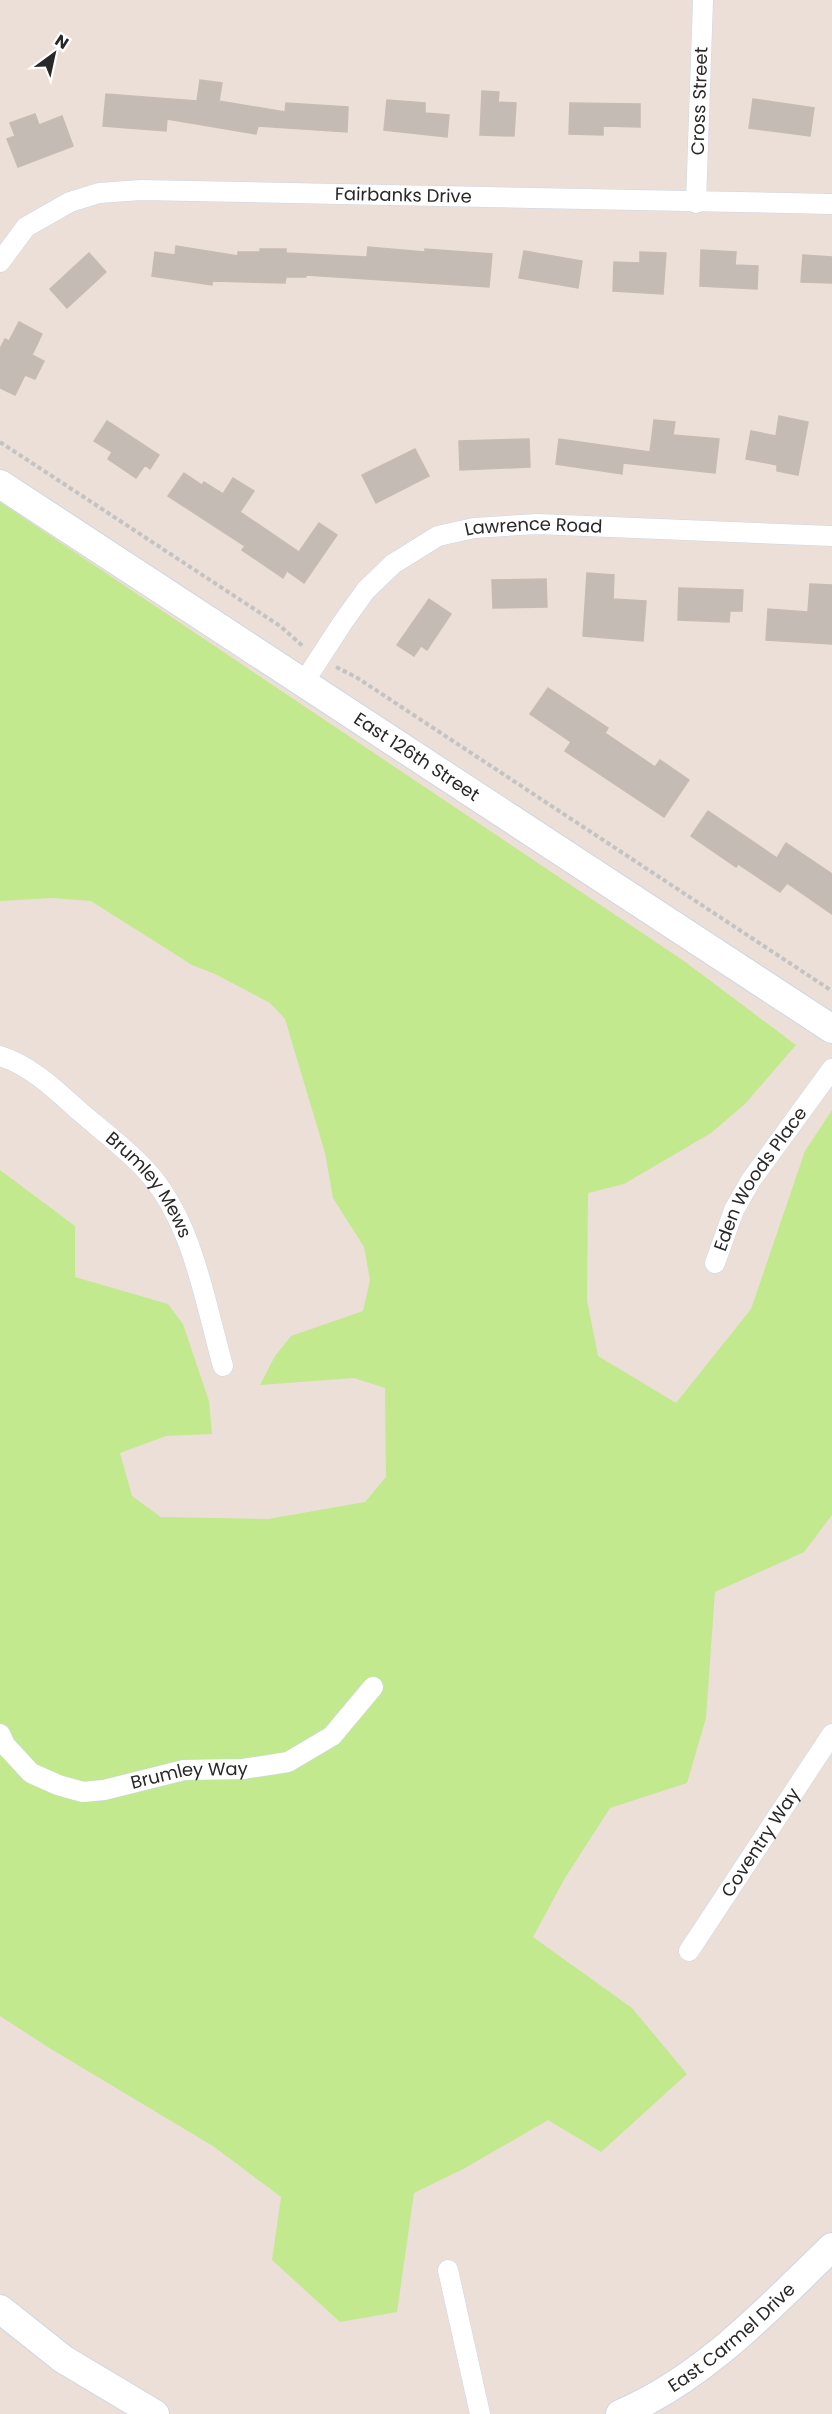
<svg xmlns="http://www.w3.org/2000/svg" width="832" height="2414" viewBox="0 0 832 2414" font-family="Poppins,sans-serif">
	<rect width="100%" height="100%" fill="#ecdfd8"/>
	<!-- green -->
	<path fill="#c2e98e" d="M0,502L684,961L796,1045L745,1104L711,1133L624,1184L588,1193L587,1300L598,1356L676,1403L751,1309L805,1151L832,1110V1515L804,1552L715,1592L706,1718L687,1783L610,1808L565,1878L533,1937L632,2008L687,2074L601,2152L548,2120L465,2168L414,2193L397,2312L340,2322L272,2260L281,2197L213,2146L51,2049L0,2016V1170L75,1226V1277L168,1304L183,1324L209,1401L212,1434L166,1436L120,1453L132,1496L161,1517L268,1519L365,1502L386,1477L385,1388L354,1378L260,1385L275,1356L291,1336L363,1311L370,1280L364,1247L333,1198L325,1153L285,1019L270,1003L215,974L192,965L91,901L53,898L0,901Z"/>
	<!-- building -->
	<path fill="#c3bbb4" stroke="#c8bbb2" stroke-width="1.5" d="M200,80L222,83L219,101L285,112L286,103L348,107L347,132L258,126L256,134L167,119L166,131L103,126L106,94L197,101Z
		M482,91L499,92L498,102L516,103L514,136L480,135Z
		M753,99L814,108L810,136L749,128Z
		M387,100L425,103V113L449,115L447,137L384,130Z
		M570,103L640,104V127L603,126V135L569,134Z
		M35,114L39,125L62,116L73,146L18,167L7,139L15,136L10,123Z
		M176,246L238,256V252H260V249H286V253L367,257L368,247L425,252V249L492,254L489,287L306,275V277H286L285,283L212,281V285L152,276L155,252L175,255Z
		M701,250L736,252L735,265L758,266L757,289L700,286Z
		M524,251L582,261L578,288L519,278Z
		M640,252L666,253L663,294L613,291L614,262L640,263Z
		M89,253L106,272L67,308L50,289Z
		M803,255L832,257V283L801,282Z
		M19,322L42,334L32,355L44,361L35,379L25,375L15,395L0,388V349L5,339L9,341Z
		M779,416L808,422L798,475L777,471V465L746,459L751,431L776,436Z
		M654,420L675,422L673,435L719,439L715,473L623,463L622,474L556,464L559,439L650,452Z
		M107,421L159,455L150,469L145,465L136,478L108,459L112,452L94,441Z
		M529,439L530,467L460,470L459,441Z
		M415,449L429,476L376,503L362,475Z
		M184,473L202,485L204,482L223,494L233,478L254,491L240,512L299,552L319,523L337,535L304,583L287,571L283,578L242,550L245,546L168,496Z
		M587,573L614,575L613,599L646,601L643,641L583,636Z
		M546,579L547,607L493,608L492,580Z
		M810,584L832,585V644L766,640L768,609L808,612Z
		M679,588L743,590L742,611H730L729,622L678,620Z
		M429,599L451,614L427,650L421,646L414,656L397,645Z
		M548,688L608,728L605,733L655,767L660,760L689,780L664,817L565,751L571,742L530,714Z
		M708,811L777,858L786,843L832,874V914L787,883L780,892L738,864L736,867L691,836Z"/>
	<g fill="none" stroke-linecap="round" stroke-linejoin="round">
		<defs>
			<g id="street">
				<path id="s1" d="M696,203L703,0"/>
				<path id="s2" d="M0,262L26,227L70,202L99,193L141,190L832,204"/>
				<path id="s3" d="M304,682L343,622L366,590L393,564L438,536L474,528L537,524L832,536"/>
				<path id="s4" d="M0,1056C30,1065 56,1090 78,1110C100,1129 124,1147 144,1168C193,1220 204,1299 223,1366"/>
				<path id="s5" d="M715,1263L734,1210L751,1180L832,1069"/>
				<path id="s6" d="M0,1734L5,1745L31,1773L58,1785L83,1792L104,1790L184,1770L243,1769L288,1762L332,1736L373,1687"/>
				<path id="s7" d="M689,1951L832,1734"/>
				<path d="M448,2270L480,2414"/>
			</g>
			<g id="secondary">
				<path id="s8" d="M0,484L832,1029"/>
				<path d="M0,2309L63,2359L155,2414"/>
				<path id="s9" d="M620,2414C704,2378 768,2309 832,2247"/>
			</g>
		</defs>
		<!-- street casing -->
		<use href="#street" stroke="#cdd6e3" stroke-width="21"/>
		<!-- secondary casing -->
		<use href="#secondary" stroke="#cdd6e3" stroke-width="30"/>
		<!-- path -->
		<path stroke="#c3c3c3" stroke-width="4" stroke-dasharray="4.5 3" stroke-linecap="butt" d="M0,442L280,626L304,647
			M336,667L356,677L832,991"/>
		<!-- street -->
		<use href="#street" stroke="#fff" stroke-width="20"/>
		<!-- secondary -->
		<use href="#secondary" stroke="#fff" stroke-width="28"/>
	</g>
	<g text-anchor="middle" stroke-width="6" stroke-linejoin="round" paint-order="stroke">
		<!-- street labels -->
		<g font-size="18" fill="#282828" stroke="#fff">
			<text dy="6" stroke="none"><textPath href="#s1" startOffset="102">Cross Street</textPath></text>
			<text dy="6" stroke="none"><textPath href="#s2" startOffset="429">Fairbanks Drive</textPath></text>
			<text dy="6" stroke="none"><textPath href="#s3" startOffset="298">Lawrence Road</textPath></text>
			<text dy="6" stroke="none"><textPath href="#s8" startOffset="498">East 126th Street</textPath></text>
			<text dy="6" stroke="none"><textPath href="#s5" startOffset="96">Eden Woods Place</textPath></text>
			<text dy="6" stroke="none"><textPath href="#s4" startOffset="200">Brumley Mews</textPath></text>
			<text dy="6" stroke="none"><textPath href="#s6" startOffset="214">Brumley Way</textPath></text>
			<text dy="6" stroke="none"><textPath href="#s7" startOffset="130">Coventry Way</textPath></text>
			<text dy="6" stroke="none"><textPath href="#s9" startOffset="136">East Carmel Drive</textPath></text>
		</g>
	</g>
	<!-- north arrow -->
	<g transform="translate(54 54) rotate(33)" stroke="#ffffff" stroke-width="4.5" paint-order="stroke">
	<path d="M0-4.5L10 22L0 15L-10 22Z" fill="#282828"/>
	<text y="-9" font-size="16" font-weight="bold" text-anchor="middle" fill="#282828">N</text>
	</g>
</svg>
